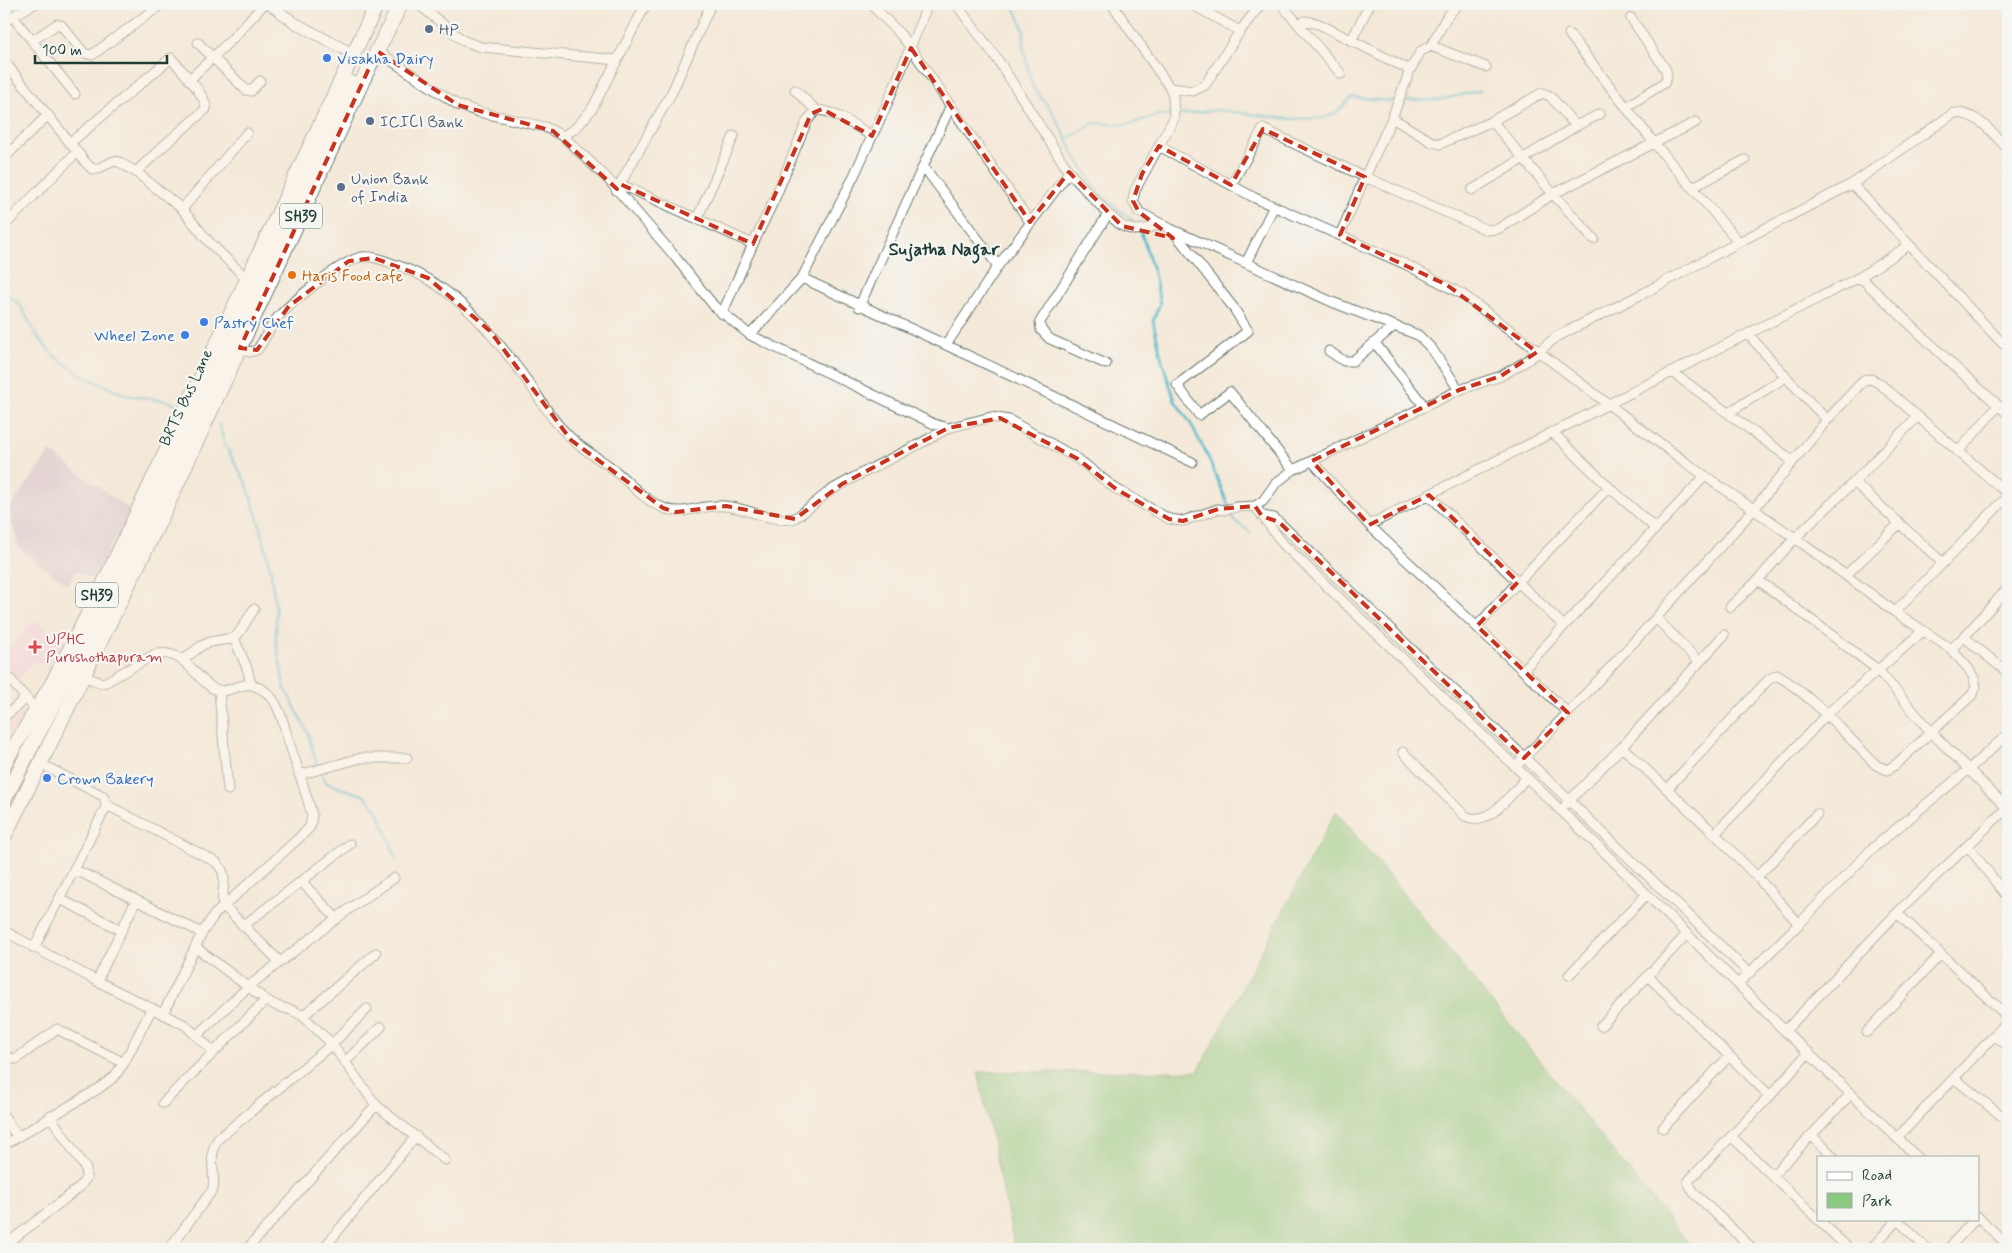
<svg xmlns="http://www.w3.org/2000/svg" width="2012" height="1253" viewBox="0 0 2012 1253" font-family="Mynerve,sans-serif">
	<rect width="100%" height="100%" fill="#f6f6f2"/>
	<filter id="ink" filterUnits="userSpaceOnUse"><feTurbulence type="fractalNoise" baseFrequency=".02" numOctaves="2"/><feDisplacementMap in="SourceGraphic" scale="10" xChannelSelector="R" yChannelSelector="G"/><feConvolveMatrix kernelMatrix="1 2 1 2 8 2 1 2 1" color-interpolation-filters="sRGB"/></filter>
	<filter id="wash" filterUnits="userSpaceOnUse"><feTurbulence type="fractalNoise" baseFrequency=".0096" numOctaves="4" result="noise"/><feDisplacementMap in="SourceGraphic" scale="20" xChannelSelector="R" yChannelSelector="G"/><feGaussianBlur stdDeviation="1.12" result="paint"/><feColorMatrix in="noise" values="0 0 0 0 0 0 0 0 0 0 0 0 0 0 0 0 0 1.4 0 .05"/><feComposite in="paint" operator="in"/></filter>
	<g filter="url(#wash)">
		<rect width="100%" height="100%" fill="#f4e9d9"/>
		<!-- built -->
		<path fill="#f4cfde" d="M35,620L63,641L48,669L35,660L16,683L4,665V652Z
			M21,709L27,713L4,747V719Z"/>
		<!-- industrial -->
		<path fill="#d0bdce" d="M50,452L131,510L93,579L76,571L68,584L34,561L19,548L8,510Z"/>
		<!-- green -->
		<path fill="#8bc980" stroke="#55835a" d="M1336,811L1693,1249H1015L978,1072L1198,1071Z"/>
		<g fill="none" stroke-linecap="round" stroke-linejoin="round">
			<!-- stream -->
			<path stroke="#50b8cd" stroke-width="2.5" d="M1013,4L1024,30V49L1032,86L1052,111L1067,139L1073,153L1100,194L1140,227
				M1177,115L1218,110L1289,119L1324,118L1336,113L1352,97L1387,101L1438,100L1480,91
				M1067,139L1094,123L1127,125L1159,115H1171
				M1141,232L1154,273L1160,303L1153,321L1163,364L1175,401L1191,424L1208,457L1229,507
				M4,294L19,303L37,336L53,355L83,376L126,395L167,401L176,405
				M219,425L225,445L247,485L261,529L271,572L276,613V640L284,686L308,733L315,759L326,782L340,788L363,795L377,809L397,859
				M1231,512L1234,520L1250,532"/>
		</g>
	</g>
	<g filter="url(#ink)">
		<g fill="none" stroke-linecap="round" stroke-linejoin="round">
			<defs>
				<path id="minor" d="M418,4L464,41L481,47L617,60
					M871,4L900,34L911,48L1030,222
					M928,4L887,104L852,180L802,278L750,335L934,424L948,428L991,417L1009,420L1078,459L1116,489L1169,519L1183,521L1218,509L1224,510L1236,507L1255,506L1263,501L1276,483L1293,470L1459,390L1501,376L1528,360L1556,337L1644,293L1739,242L1654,143L1569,34
					M956,4L998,60L1069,172L1108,214L1122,226L1134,230L1146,229L1160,224
					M1112,4L1170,88L1173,96L1174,118L1135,190L1133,201L1139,212L1171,229L1332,302L1418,335L1432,349L1459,390
					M1191,4L1240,31
					M1281,4L1341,74
					M13,17L75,94
					M4,21L34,4
					M1298,24L1305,21L1319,24L1410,70L1392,118L1365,177L1487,230L1498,229L1553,194L1696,122
					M32,41L57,24L61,25L84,53L92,55L162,4
					M1351,41L1370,4
					M198,43L246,90L251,91L260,81
					M1431,46L1446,18L1458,4
					M377,51L458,105L479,112L545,127L563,136L607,178L672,253L714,306L750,335
					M4,61L87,164L92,169H97L114,161L119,162L136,172L182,209L209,242L247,279
					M1410,70L1421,51L1431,46L1486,67
					M189,80L232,39L264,4
					M1170,88L1193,91L1205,85L1240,31L1261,4
					M795,90L816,110
					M1626,107L1664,83L1667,77L1666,70L1631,18
					M4,112V113
					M1392,118L1432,142L1440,144L1492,121L1542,93L1550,96L1576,126
					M1492,121L1553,194L1594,239
					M563,136L576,128L592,109L646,4
					M70,143L171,58C180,69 207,95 206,109L160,149L136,172
					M1159,146L1255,198L1407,265L1462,294L1685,462L1795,538L1895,612L1951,649L1968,668L1974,678L1976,687L1972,695L1895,765L1887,770L1876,765C1845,734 1816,699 1777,675L1768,680L1667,789
					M4,158L48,115
					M924,167L998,266
					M620,184L672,92L711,4
					M1852,184L2003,344
					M1231,185L1263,129L1365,177L1340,235
					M1693,187L1745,160
					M616,190L620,184L753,244L775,198L807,121L816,110C832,109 857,127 872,136
					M1472,190L1576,126L1600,114
					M182,209L247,133
					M697,219L734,136
					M4,226L77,152
					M1173,231L1233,307L1248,331L1177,385L1199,415L1230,392L1293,470
					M1739,242L1852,184L1954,113C1978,112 1993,134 2008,149
					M1246,263L1274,206
					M1860,277L1909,245
					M802,278L946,345L998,266L1069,172
					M859,307L951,105
					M722,314L753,244
					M1748,334L1786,377
					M1375,343L1425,407
					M946,345L1192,462
					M240,348L249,352L257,350C265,339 270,327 278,317C292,302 342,260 362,257C374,255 387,262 399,266C456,286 494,335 528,382C539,397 548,414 561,428C576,445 590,453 608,465C627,479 643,501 666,509C685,516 704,503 725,506C746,508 772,522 792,519C799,518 821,497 830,491C868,468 910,451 948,428
					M1329,351L1344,361H1353L1394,326
					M1106,364L1050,339L1041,330L1040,322L1108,214
					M1672,372L1793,461
					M1728,413L1786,377L1827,420
					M1917,417L1854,482L1943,563
					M1552,432L1609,487L1655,528
					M1958,452L1998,406
					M1312,461L1369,525L1568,713L1520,762
					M1429,495L1518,582L1477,626
					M1255,506L1283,544L1595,843L1785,1031L1897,913L2008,1017
					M1262,516L1274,518L1283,526L1749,973
					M1369,525L1860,277L1954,366L2008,414
					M1846,575L1899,524
					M1758,580L1878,670L1931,732L2007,808L1897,913
					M1730,607L1758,580L1795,538L1854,482
					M1895,612L2008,496
					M1656,618L1699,662
					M1564,626L1705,476
					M1964,637L2008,588
					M234,638L247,668L251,684
					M1951,649L1964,637L2008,673
					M183,660L201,646L210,642L234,638L239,633L254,609
					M1523,670L1564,626L1518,582L1609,487
					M4,672L36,710
					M83,676L101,683L106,682L155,654C185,650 190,672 211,687C227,698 239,680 255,686C260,688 266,691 270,696C281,708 284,727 289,742C297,766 305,790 312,815L310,827L300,837L215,914L202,933L163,1014
					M219,691L228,790
					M1568,713L1656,618L1754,509L1827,420L1864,380L1871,379L1879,383L2008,494
					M4,717L26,698
					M1622,747L1715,834L1757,877L1799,924L1738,984
					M1403,752L1465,816C1489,828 1511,794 1526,778
					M299,775L361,758H407
					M1566,804L1622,747L1724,635
					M107,805L216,862C231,878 220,887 223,905L280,962
					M1715,834L1827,714L1923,631
					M1968,846L2008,898
					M74,869L202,933
					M1757,877L1817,814
					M301,881L337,919
					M60,899L121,930
					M1799,924L1873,848L1969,769L2008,734
					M243,926L350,844
					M4,931L97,981L185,1025L214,1052
					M195,947L266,1000L277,1006L294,1011L303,1016L332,1044L376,1105L445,1160
					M34,948L107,805L103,796L39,763
					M2008,950L2007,955L2008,960
					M1569,975L1646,895
					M1648,976L1770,1096
					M97,981L136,900
					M303,1016L376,953
					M1601,1026L1687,934
					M1785,1031L1917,1157
					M1867,1032L1941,954
					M1994,1035L2008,1046
					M196,1036L249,986L349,909L394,878
					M4,1054L9,1058L16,1059L57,1029L124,1063
					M345,1062L381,1027
					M1955,1079L2008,1121
					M163,1103L266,1000
					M4,1116L17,1136
					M1663,1128L1729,1056
					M1811,1135L1834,1157
					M1731,1136L1849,1249
					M1898,1137L2008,1021
					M4,1145L98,1089L114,1077L124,1063L152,1008
					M1773,1175L1851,1094
					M1978,1217L2008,1245
					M1897,1219L1927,1249
					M4,1246L80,1187L86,1178V1169L50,1116
					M169,1249L213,1189C216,1171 207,1155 218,1139L332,1044L367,1009
					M247,1249L376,1105
					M323,1249L416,1136
					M1753,1249L1694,1193L1688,1182L1692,1177L1770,1096L1809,1052
					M1871,1249L1897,1220
					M1948,1249L1975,1219"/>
				<path id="tertiary" d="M269,4L295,23L353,54"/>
				<path id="primary" d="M4,764L54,680L104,583L377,4
					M4,800L140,536L352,83
					M4,837L165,510L369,67L401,4"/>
			</defs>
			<!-- minor casing -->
			<use href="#minor" stroke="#6a796e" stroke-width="11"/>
			<!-- tertiary casing -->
			<use href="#tertiary" stroke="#6a796e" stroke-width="12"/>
			<!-- primary casing -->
			<use href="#primary" stroke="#6a796e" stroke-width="16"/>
			<!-- minor -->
			<use href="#minor" stroke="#fff" stroke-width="9"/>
			<!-- tertiary -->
			<use href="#tertiary" stroke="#fff" stroke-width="10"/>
			<!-- primary -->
			<use href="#primary" stroke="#fff" stroke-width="14"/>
		</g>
	</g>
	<!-- marked area -->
	<path d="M0 0H2012V1253H0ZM911,48L1030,222L1069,172L1122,226L1173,238L1139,212L1133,201L1142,174L1159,146L1231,185L1263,129L1365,177L1340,235L1447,285L1537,352L1501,376L1459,390L1312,461L1369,525L1429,495L1518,582L1477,626L1568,713L1524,758L1279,522L1262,516L1255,506L1218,509L1183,521L1169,519L1116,489L1078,459L1000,418L948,428L842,484L795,519L726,506L676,512L663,508L571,440L490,331L428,278L374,258L349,261L289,306L257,350L240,348L377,51L458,105L553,131L617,189L620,184L753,244L811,114L822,109L872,136Z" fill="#f4e9d9" fill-opacity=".55" fill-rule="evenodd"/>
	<path fill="none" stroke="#c8321e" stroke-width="4" stroke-dasharray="10 6" stroke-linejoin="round" d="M911,48L1030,222L1069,172L1122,226L1173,238L1139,212L1133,201L1142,174L1159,146L1231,185L1263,129L1365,177L1340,235L1447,285L1537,352L1501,376L1459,390L1312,461L1369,525L1429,495L1518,582L1477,626L1568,713L1524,758L1279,522L1262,516L1255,506L1218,509L1183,521L1169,519L1116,489L1078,459L1000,418L948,428L842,484L795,519L726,506L676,512L663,508L571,440L490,331L428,278L374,258L349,261L289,306L257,350L240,348L377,51L458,105L553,131L617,189L620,184L753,244L811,114L822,109L872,136Z"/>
	<!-- markers -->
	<g fill="#5c6f8a" stroke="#f6f6f2" stroke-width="2">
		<circle cx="429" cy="29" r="5"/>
		<circle cx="370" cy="121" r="5"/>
		<circle cx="341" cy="187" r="5"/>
	</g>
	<g fill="#3f7fe0" stroke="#f6f6f2" stroke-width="2">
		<circle cx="327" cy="58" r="5"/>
		<circle cx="204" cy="322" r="5"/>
		<circle cx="185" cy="335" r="5"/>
		<circle cx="47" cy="778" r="5"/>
	</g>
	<circle fill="#e8710a" stroke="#f6f6f2" stroke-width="2" cx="292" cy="275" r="5"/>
	<path fill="#e0444e" stroke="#f6f6f2" stroke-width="2" d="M32.5 639.5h5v5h5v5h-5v5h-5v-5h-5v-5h5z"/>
	<g text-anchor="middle" stroke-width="4.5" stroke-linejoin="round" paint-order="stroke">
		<!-- shield labels -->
		<g fill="#f6f6f2" stroke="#60746d" stroke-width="1">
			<rect x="280" y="203.5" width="42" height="25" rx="4"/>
			<rect x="76" y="582.5" width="42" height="25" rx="4"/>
		</g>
		<g font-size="15" font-weight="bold" fill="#1f3d34">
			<text x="301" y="221">SH39</text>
			<text x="97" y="600">SH39</text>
		</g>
		<!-- service labels -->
		<g font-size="16" fill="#4e5e75" stroke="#f6f6f2" text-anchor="start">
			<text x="439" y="35">HP</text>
			<text x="380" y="127">ICICI Bank</text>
			<text x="351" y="184">Union Bank<tspan x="351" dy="18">of India</tspan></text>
		</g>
		<!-- shop labels -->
		<g font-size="16" fill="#366cbe" stroke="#f6f6f2" text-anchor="start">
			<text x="337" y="64">Visakha Dairy</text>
			<text x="214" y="328">Pastry Chef</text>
			<text x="175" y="341" text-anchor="end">Wheel Zone</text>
			<text x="57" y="784">Crown Bakery</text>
		</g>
		<!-- food labels -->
		<g font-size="16" fill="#c56008" stroke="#f6f6f2" text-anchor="start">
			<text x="302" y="281">Haris Food cafe</text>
		</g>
		<!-- street labels -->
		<g font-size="16" fill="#1f3d34" stroke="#f6f6f2">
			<text transform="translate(185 397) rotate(-65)" y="6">BRTS Bus Lane</text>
		</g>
		<!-- health labels -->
		<g font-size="16" fill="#be3a42" stroke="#f6f6f2" text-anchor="start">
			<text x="46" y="644">UPHC<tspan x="46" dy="18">Purushothapuram</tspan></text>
		</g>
		<!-- neighbourhood labels -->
		<g font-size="18" font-weight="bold" fill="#1f3d34" stroke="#f6f6f2">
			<text x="944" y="255">Sujatha Nagar</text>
		</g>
	</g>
	<!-- margin -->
	<rect width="2012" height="1253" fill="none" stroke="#f6f6f2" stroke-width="20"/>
	<!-- legend -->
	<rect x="1817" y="1156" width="162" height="65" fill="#f6f6f2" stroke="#a0aca6"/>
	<rect x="1827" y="1172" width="25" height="8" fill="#ffffff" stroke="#a0aca6"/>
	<text x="1862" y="1180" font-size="15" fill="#1f3d34">Road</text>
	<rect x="1827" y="1193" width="25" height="15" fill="#8bc980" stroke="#a0aca6"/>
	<text x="1862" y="1206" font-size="15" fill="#1f3d34">Park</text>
	<!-- scale -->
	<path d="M35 55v8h132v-8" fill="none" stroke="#1f3d34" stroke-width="2.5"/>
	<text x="42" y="55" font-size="15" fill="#1f3d34" stroke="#f6f6f2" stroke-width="4" paint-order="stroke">100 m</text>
</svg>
